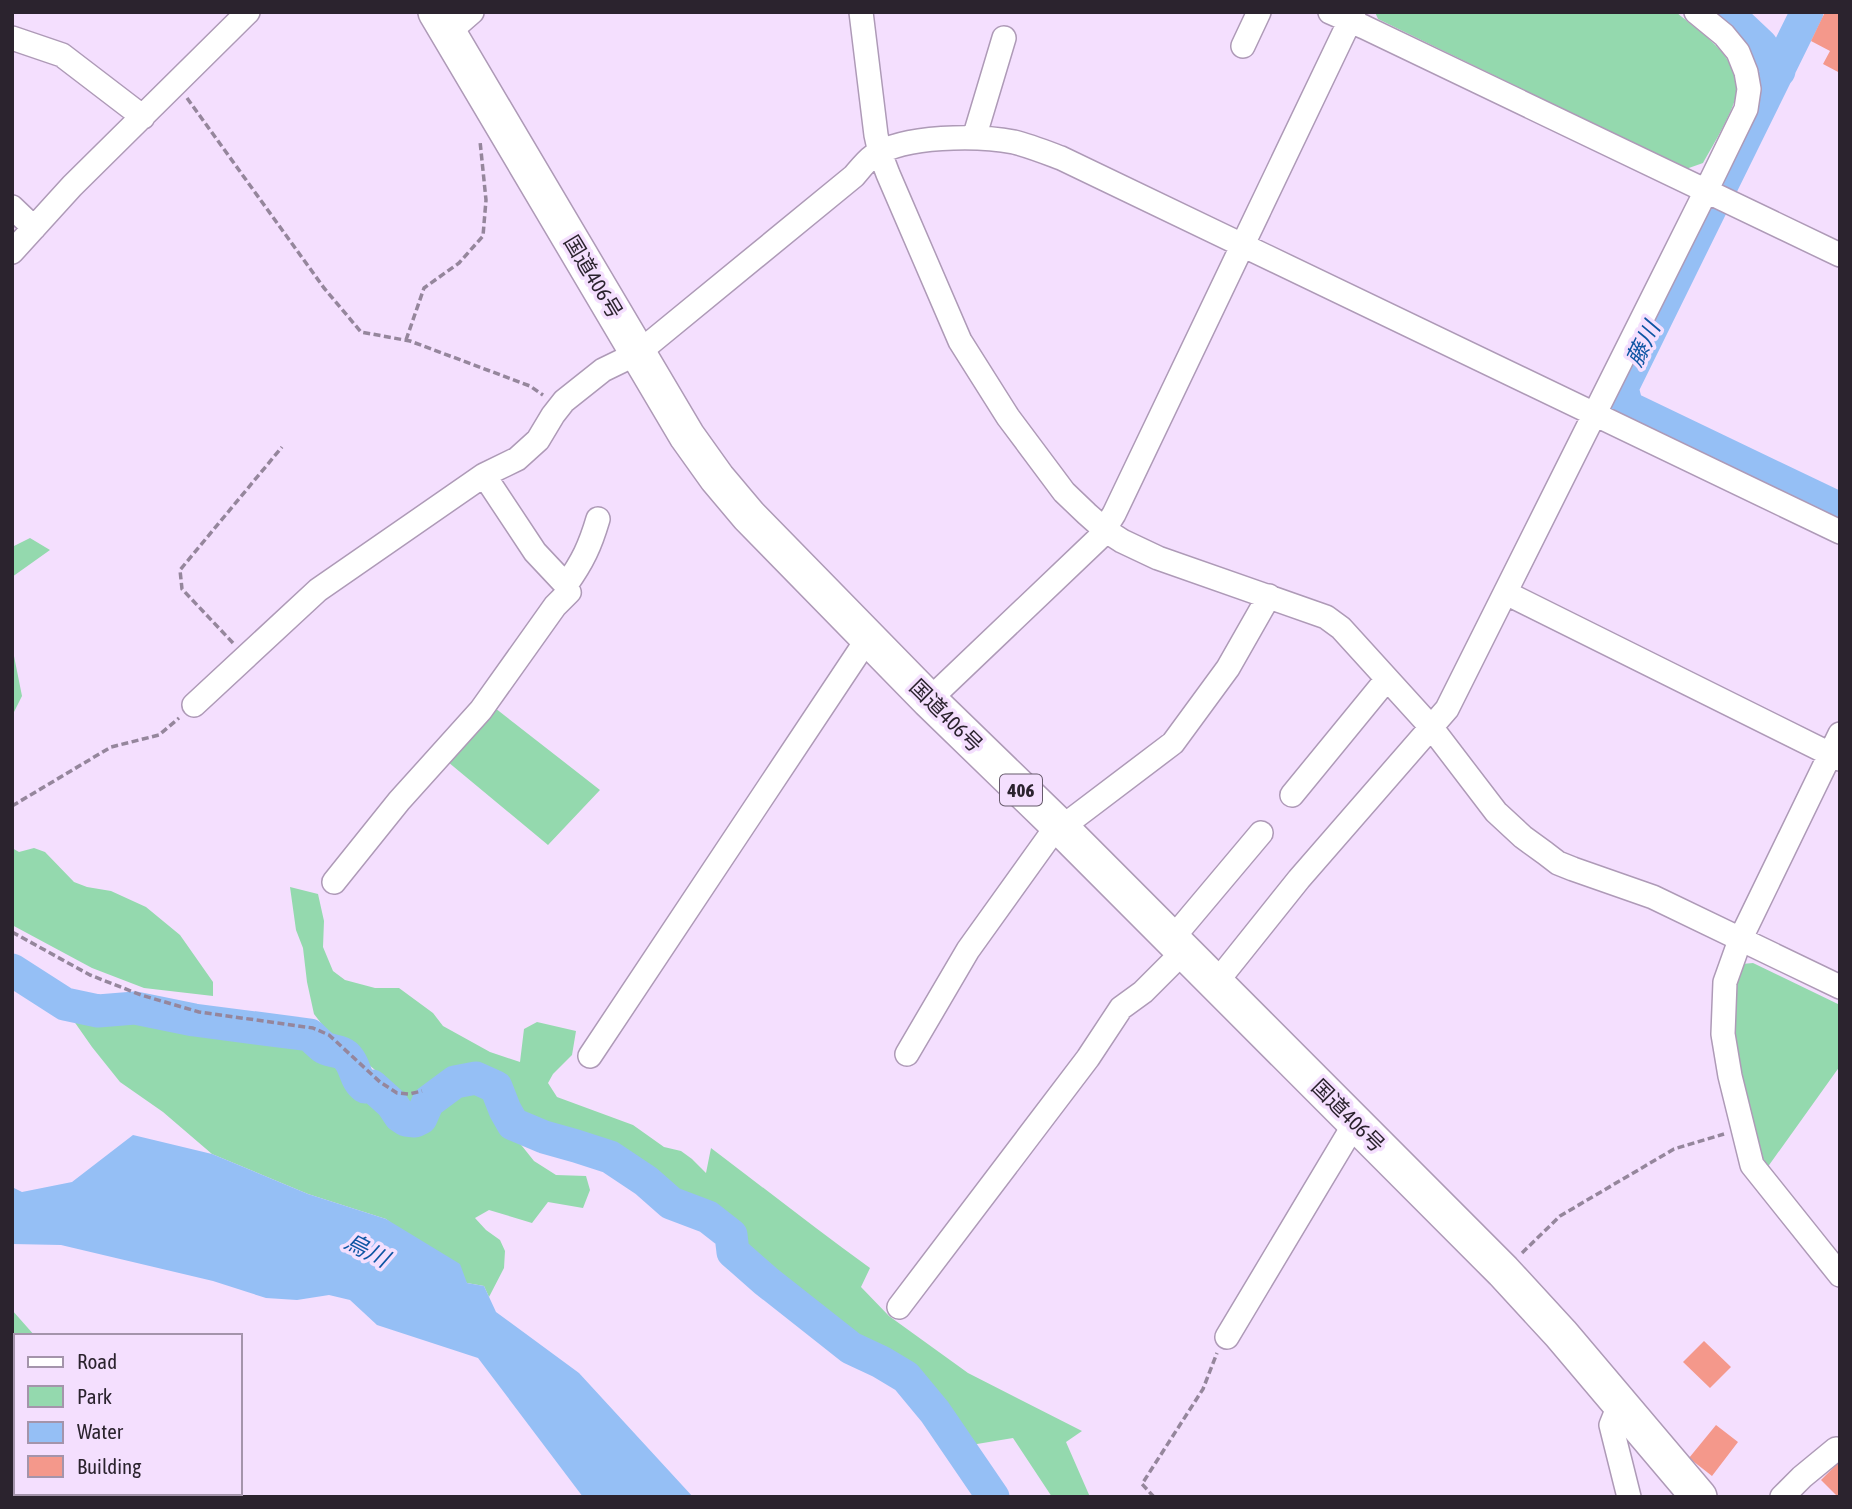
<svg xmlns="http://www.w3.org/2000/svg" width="1852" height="1509" viewBox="0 0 1852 1509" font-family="'Asap Condensed','Noto Sans JP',sans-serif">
	<rect width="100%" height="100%" fill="#f4dffe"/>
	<!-- green -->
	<path fill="#94d9ae" d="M1375,12H1676C1699,32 1736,53 1737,88C1738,104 1712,147 1703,163L1686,169L1378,19Z
		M30,538L50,550L12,577V547Z
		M12,646L22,696L12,716Z
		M495,708L600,790L548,845L448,762Z
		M12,848L19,852L34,848L45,852L74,882L87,887L111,891L146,907L180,935L213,982V996L144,988L92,968L12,925Z
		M290,887L318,894L324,921L323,947L333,971L345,980L375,988H399L433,1013L443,1026L490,1052L520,1062L524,1029L537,1022L576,1031L572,1055L553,1074L548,1083L557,1097L633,1125L664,1147L681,1151L692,1159L706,1173L711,1148C764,1188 816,1229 870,1268L861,1287L889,1316L968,1373L1082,1431L1066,1442L1090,1497H1052L1013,1438L959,1447L935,1412L906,1377L881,1362L851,1348L766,1281L733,1252L731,1235L708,1217L671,1203L646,1181L610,1157L576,1146L544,1137L513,1124L514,1136L534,1161L556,1175L586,1176L590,1190L583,1208L548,1202L532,1223L489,1210L475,1218L486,1230L500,1240L505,1251L504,1268L489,1297L484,1286L467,1283L386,1219L308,1194L212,1154L163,1112L120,1082L92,1047L64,1007L97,1015L135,1013L193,1024L307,1040L332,1055L341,1056L346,1060L357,1084L363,1090H370L390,1107L404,1124L416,1125L423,1120C427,1109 444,1090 455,1085C456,1084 464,1084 466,1084L454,1079L425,1099L419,1113L415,1117H407L401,1112L375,1070L324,1027L314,1014L307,982L303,948L296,930Z
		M1753,963L1840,1005V1066L1767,1168L1761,1161L1737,1077L1732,986L1742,964Z
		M12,1310L35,1336H16V1493H172L175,1497H12Z"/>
	<!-- water -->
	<path fill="#95bff5" d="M133,1135L212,1154L308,1194L386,1219L460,1264L467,1283L484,1286L496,1312L579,1373L693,1497H583L478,1358L377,1325L350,1300L329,1295L297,1300L266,1298L213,1281L61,1245L12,1244V1187L22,1192L72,1182Z"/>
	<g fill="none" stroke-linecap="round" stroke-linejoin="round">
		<!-- river -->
		<path stroke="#95bff5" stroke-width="33" d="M1726,12L1761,45L1779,71
			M1807,12L1622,388L1627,407L1840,509
			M12,970L65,1004L98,1011L135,1008L194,1020L310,1035C314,1039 318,1043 323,1047C330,1052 343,1050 348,1058C356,1067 355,1080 365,1087L372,1086L392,1104L400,1116L406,1120L415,1121L421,1118L428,1102L455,1082L476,1078L496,1087L505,1110L513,1124L544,1137L576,1146L610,1157L646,1181L671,1203L708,1217L731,1235L733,1252L766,1281L851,1348L881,1362L906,1377L935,1412L993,1497"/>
	</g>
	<!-- building -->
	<path fill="#f4988b" d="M1825,12H1840V73L1823,64L1830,51L1811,41Z
		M1704,1341L1731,1367L1710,1388L1683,1362Z
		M1716,1425L1738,1442L1712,1476L1689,1458Z
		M1840,1461V1497H1838L1821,1480Z"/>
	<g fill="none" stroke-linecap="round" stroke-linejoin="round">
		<defs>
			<path id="minor" d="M861,12L876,135L880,153L888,174L960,341L1008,417L1064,492L1087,514L1105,530L1122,541L1158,558L1326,617L1341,628L1431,727L1496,812L1523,837L1545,853L1558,863L1573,869L1653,897L1840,987
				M1330,12L1364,27L1840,255
				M449,32L472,12
				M12,38L62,55L143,117
				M1243,46L1259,12
				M974,138L1004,38
				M12,207L34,228
				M12,252L72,186L248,12
				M484,475L535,552L566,585
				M1506,593L1840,759
				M929,700L1099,538L1114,514L1354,12
				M194,705L318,590L484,475L517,459L538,440L553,415L564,401L603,370L638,353L854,176C860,169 866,161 873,156C905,135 977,135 1014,142C1030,146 1045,152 1061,158L1840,532
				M1840,734L1740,940L1725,982L1723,1034L1730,1076L1752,1165L1840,1275
				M1292,795L1387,679
				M334,882L399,801L481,710L555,606L569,592L566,585C583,561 590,546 598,519
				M1171,940L1261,833
				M1215,984L1299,879L1447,709L1706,191L1746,109L1749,89L1746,72L1738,52L1724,35L1696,12
				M907,1054L968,950L1049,837L1173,743L1228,668L1269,596
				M590,1056L868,638
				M899,1307L1088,1058L1121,1008L1143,992L1183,952
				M1227,1337L1355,1123
				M1622,1406L1615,1415L1611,1425L1629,1497
				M1782,1497L1802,1477L1836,1449"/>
			<path id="highway" d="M436,12L687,436L717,478L749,516L929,700L1061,828L1503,1271L1561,1334L1699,1497"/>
		</defs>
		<!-- minor casing -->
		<use href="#minor" stroke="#ae9ab7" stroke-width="26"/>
		<!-- highway casing -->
		<use href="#highway" stroke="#ae9ab7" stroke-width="38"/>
		<!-- path -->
		<path stroke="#95869c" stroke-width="3.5" stroke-dasharray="7 3.5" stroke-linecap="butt" d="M187,98L324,288L361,332L410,341L530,386L543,395
			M406,340L424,288L459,263L483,236L486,200L480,141
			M233,643L182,589L180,570L282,447
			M12,806L111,747L159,735L179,718
			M12,932L90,975L141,995L199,1012L313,1028L329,1035L380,1082L397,1093L409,1094L422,1091
			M1522,1253L1560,1216L1674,1149L1724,1134
			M1154,1497L1142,1484L1203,1389L1217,1353"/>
		<!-- minor -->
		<use href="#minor" stroke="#fff" stroke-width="23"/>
		<!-- highway -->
		<use href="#highway" stroke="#fff" stroke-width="35"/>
	</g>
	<g text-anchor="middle" stroke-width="7" stroke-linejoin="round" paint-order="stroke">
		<!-- shield labels -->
		<rect fill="#f4dffe" stroke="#675b6c" stroke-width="2" x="1000" y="774.5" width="42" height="31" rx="5"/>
		<g font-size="19" font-weight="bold" fill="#2b232e">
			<text x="1021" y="797">406</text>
		</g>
		<!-- street labels -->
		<g font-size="21" fill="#2b232e" stroke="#f4dffe">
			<text transform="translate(593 277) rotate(59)" y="7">国道406号</text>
			<text transform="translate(946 716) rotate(45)" y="7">国道406号</text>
			<text transform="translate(1348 1116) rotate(45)" y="7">国道406号</text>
		</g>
		<!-- water labels -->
		<g font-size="23" font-style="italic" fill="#0d55a3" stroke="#f4dffe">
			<text transform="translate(1643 344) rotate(-64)" y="8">藤川</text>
			<text transform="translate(367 1250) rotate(27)" y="8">烏川</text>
		</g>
	</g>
	<!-- border -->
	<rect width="1852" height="1509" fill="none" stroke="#2b232e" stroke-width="28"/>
	<!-- legend -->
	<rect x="14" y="1334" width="228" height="161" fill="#f4dffe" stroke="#a494ab" stroke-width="2"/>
	<rect x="28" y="1357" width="35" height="10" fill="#ffffff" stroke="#a494ab" stroke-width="2"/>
	<text x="77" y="1369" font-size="21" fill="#2b232e">Road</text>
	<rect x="28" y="1386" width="35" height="21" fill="#94d9ae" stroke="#a494ab" stroke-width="2"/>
	<text x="77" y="1404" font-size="21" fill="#2b232e">Park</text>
	<rect x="28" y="1422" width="35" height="21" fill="#95bff5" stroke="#a494ab" stroke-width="2"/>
	<text x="77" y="1439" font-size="21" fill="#2b232e">Water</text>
	<rect x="28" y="1456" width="35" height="21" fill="#f4988b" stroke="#a494ab" stroke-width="2"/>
	<text x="77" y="1474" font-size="21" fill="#2b232e">Building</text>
</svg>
